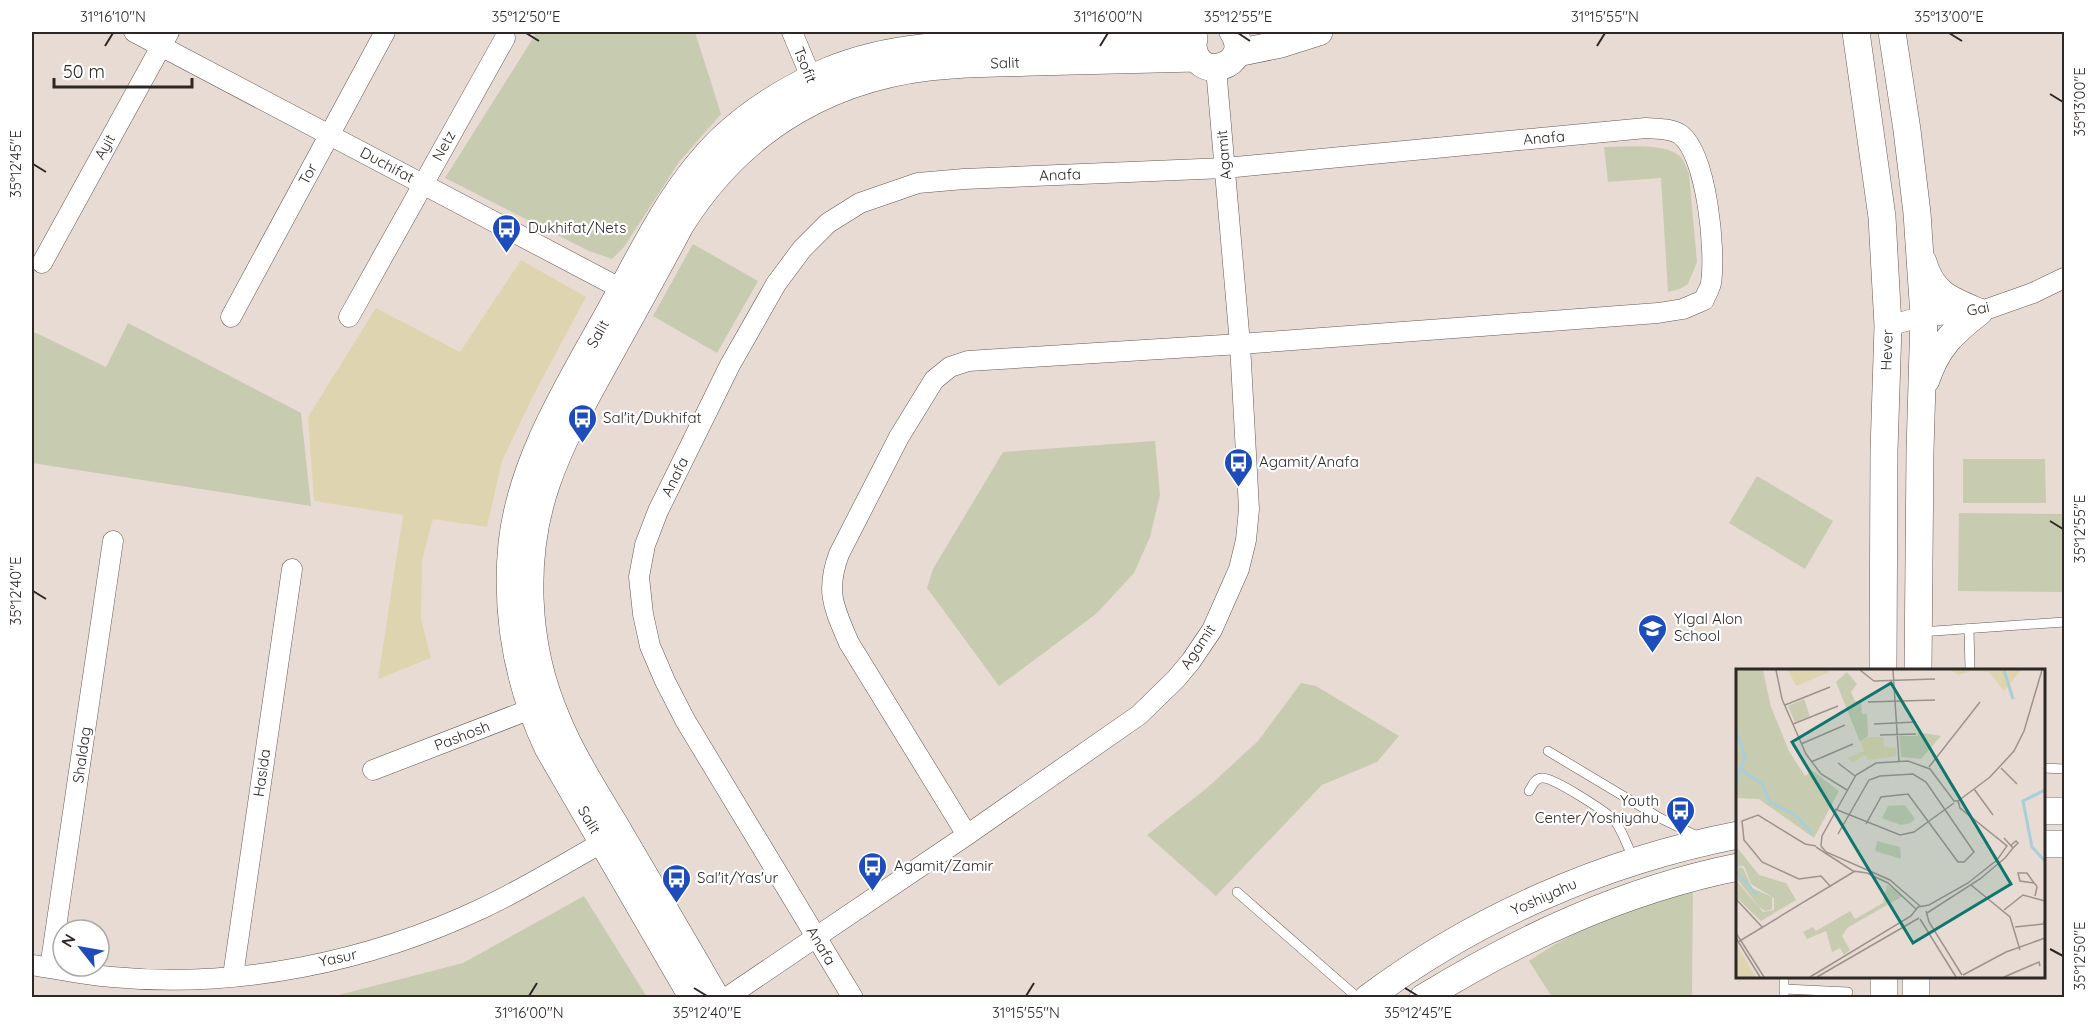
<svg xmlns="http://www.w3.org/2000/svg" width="2096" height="1029" viewBox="0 0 2096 1029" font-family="Quicksand,sans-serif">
	<rect width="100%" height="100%" fill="#e8dbd3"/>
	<!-- green -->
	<path fill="#c7ccb1" d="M530,32H695L721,114L679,162L624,247L612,259L589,251L445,178L535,35Z
		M1604,147C1623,147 1660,143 1677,154C1684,158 1686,167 1689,174L1697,262L1688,284L1680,289L1668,292L1661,178L1608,182Z
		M693,244L758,281L717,353L653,316Z
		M128,323L301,413L311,506L32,463V331L106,367Z
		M1155,441L1160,495L1150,537L1134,573L1096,614L999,686L927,588L933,569L1003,452Z
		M1963,459H2045L2046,503H1963Z
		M1757,476L1833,521L1805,569L1729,523Z
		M1959,513L2064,514V592L1958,591Z
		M1301,683L1316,686L1399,736L1377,762L1322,785L1216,896L1147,835L1207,788L1258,741Z
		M1693,887L1692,997H1552L1529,961C1578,926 1638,908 1693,887Z
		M584,896L647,997H331L463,963Z"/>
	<!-- sand -->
	<path fill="#ded5b0" d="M521,260L586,297L534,394L502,461L487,527L433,519L422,560L421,619L431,658L378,679L403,515L314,501L308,417L376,308L460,352Z"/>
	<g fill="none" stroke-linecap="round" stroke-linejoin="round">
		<defs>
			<path id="lane" d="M1969,628L1970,670
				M1920,632L2064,622
				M1548,751L1660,818L1699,837
				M2044,768L2064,769
				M1529,791C1532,786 1535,778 1542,778C1553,777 1607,812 1615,821C1623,832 1628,848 1634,860
				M1237,892L1358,998
				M1784,976V998
				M1784,989L1848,992"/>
			<path id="street" d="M134,32L633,295
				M792,32L816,89
				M42,263L169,32
				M231,317L385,32
				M349,317L505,38
				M1888,326L1924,316L1979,312L2033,293L2064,278
				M373,770L544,704
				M32,965C58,969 85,975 112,977C237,989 369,962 483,908C528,887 570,860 614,836
				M50,968L113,541
				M233,976L292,569
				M726,998L967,835L1139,715L1176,679L1191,661L1212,630L1239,569L1246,540L1249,509L1240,344L1216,68
				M853,998L685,720L665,681L650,646L643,614L639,577L645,545L658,511L730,365L776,284L802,249L828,223L860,203L918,183L964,179L1225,168L1646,128C1658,129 1672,128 1681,135C1707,156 1716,251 1711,283C1710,289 1706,294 1704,300L1683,309L1658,313L1240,344L968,361L950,367L934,380L899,437L839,554C825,592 834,608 849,643L967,835"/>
			<path id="secondary" d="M1856,32L1882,217L1888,326L1884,451L1883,670
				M1892,32L1907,130L1917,213L1924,316L1920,451L1918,670
				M1193,42C1192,86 1256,66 1233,32
				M1237,53L1281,44L1319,32
				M1923,262C1932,294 1950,300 1979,312
				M1926,380C1937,347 1952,333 1979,312
				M2044,811H2064
				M2044,844H2064
				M1884,976V998
				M1916,976V998
				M693,998L548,748C518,684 505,615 512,543C522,455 574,378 615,302C646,246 674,186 720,141C751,111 789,88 828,71C892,44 962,44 1030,43C1085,41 1139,40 1194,39
				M716,998C685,944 653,890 622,837C599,798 573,759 556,717C525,645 521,556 547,482C562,439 585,399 607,359C632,314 657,269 681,224C743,126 836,72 952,65C979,63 1006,63 1033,62C1088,61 1142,59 1197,58
				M1368,998C1476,917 1605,861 1738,835
				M1423,998C1521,938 1624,890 1738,867"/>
		</defs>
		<!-- lane casing -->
		<use href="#lane" stroke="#645a53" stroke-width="10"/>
		<!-- street casing -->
		<use href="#street" stroke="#645a53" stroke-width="21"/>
		<!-- secondary casing -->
		<use href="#secondary" stroke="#645a53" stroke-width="28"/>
		<!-- lane -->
		<use href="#lane" stroke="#fff" stroke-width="9"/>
		<!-- street -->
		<use href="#street" stroke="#fff" stroke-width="20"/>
		<!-- secondary -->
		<use href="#secondary" stroke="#fff" stroke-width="27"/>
	</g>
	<!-- ticks -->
	<path fill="none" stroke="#2d2825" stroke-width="2" d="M526,33L539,41M1238,33L1250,41M1949,33L1962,41M105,46L113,33M1100,46L1108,33M1597,46L1605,33M2050,94L2063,102M33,164L46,172M2050,521L2063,529M33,591L46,599M2050,949L2063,956M694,988L707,996M1405,988L1418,996M529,996L537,983M1026,996L1034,983"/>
	<!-- icons -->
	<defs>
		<symbol id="bus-pin" viewBox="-11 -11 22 30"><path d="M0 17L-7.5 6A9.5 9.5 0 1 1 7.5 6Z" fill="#1e4cba" stroke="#fff"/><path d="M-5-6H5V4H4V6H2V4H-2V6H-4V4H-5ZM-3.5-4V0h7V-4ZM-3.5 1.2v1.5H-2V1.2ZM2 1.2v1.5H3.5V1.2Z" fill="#fff"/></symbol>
		<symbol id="school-pin" viewBox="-11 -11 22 30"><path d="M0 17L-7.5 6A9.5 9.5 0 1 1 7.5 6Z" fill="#1e4cba" stroke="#fff"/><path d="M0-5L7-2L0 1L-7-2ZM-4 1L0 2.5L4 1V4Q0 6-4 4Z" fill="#fff"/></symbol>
	</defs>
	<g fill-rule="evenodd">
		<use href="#bus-pin" x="490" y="212" width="33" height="45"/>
		<use href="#bus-pin" x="566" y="402" width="33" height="45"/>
		<use href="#bus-pin" x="1222" y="446" width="33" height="45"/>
		<use href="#school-pin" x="1636" y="612" width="33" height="45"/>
		<use href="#bus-pin" x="1664" y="794" width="33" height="45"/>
		<use href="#bus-pin" x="856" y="850" width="33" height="45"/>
		<use href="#bus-pin" x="660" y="862" width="33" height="45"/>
	</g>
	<g text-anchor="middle" stroke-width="4.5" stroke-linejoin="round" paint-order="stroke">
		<!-- street labels -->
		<g font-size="15" fill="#2d2825" stroke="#fff">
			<text transform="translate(1005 63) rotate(-2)" y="5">Salit</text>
			<text transform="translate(805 65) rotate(67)" y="5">Tsofit</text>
			<text transform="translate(1544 138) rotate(-5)" y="5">Anafa</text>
			<text transform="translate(444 146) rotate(-61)" y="5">Netz</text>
			<text transform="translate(105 147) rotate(-61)" y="5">Ayit</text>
			<text transform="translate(1224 155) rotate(-95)" y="5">Agamit</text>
			<text transform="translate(387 165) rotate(28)" y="5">Duchifat</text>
			<text transform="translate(308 174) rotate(-62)" y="5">Tor</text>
			<text transform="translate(1060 175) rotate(-2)" y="5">Anafa</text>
			<text transform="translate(1978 309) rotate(-11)" y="5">Gai</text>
			<text transform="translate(598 334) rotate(-61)" y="5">Salit</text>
			<text transform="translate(1887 350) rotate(-88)" y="5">Hever</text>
			<text transform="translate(675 477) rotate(-64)" y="5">Anafa</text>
			<text transform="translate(1198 647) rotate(-56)" y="5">Agamit</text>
			<text transform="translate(462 736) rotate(-21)" y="5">Pashosh</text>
			<text transform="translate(82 755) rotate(-82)" y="5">Shaldag</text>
			<text transform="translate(262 773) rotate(-82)" y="5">Hasida</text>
			<text transform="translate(589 820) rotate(60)" y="5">Salit</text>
			<text transform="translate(1544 897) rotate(-24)" y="5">Yoshiyahu</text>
			<text transform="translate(821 946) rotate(59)" y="5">Anafa</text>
			<text transform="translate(338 958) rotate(-12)" y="5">Yasur</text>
		</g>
		<!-- poi labels -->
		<g font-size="15" fill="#2d2825" stroke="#fff" text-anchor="start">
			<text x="528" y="233">Dukhifat/Nets</text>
			<text x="603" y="423">Sal'it/Dukhifat</text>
			<text x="1259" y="467">Agamit/Anafa</text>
			<text x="1674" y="624">YIgal Alon<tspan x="1674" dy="17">School</tspan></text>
			<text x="1659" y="806" text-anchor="end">Youth<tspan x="1659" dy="17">Center/Yoshiyahu</tspan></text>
			<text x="894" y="871">Agamit/Zamir</text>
			<text x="697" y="883">Sal'it/Yas'ur</text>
		</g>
	</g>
	<!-- overview -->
	<g transform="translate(1736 669)">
		<rect width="309" height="309" fill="#e8dbd3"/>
		<path d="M0,1H27L35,38L53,82L69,107L77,102L103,122L78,169L23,130L0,129ZM111,3L121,15L115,23L119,32H125L126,45H131L132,67L124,73L100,13ZM68,30L74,47L59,53L52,37ZM182,63L205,67L185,90L165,88L163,67H182ZM169,136L179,150L174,154L165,156L146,149L152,137ZM141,172L164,178L165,190L139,182ZM0,177L23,206L50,214L60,231L25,252L0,228V211L27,243L38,241V229L15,215L8,197L0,198ZM2,198L7,199L16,219L36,228V240L29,242L23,238L1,210ZM151,216L167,227L111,259L106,267L114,281L108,286L104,279L96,283L90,262L71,270L67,263L77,258L80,262L114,242L119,250L147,234Z" fill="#c7ccb1"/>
		<path d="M52,1H91L94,3L60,17ZM215,1H285L268,22L253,3L237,2L222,6ZM133,68H147L148,78L160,79V87L132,91L130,86L117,93L111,89L128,82L125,73ZM0,274L20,308H0Z" fill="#ded5b0"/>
		<path fill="none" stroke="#a8ced6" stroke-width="3" d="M268,1L277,30M0,61L9,88L4,100L26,115L34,133L61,147L76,165M0,120L3,101M309,121L287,132L296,178L309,192M0,203L21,226"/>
		<path fill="none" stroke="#9d938d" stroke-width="1.5" d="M40,1L46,30L70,85L85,105L111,121M124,1L138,12L199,10M157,1L163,93M132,33L199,31M49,36L94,18M57,55L102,37M138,55L180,53M144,66L180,65M65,75L109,56M75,93L117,75M102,94L119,107M193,98L244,33M265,99L281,115M238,120L257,146M222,132L254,108L278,82L288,62L306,1M99,140L164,166L178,163L218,134M102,165L133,111L144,107L177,105L190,113L238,183L228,193H222L172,125L145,128L130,155M80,177L69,175L22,146L6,152L8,171L26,193L63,210L85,207L95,218M85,177L90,183L154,211L184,237M274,177L280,172L282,174L276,180M80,178L117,202L131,204L152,214L180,240M298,214L284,212L282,204H291L298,214L300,216L301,218L299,227M235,216L274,248L284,281M0,230L27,259M268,241L287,226L309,232M190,242L193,253L226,306M191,244L244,210L269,189L277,179L268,169M184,250L220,308M279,258L307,255L309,251M0,264L28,308M0,269L24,308M2,273L119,202M227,306L270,283L309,269M74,308L175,247L182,238L193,236L232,214L261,191L271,177L224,139L222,132H218L194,100L172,92L140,94L120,106L86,167L85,177M81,308L183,249M268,308L303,293L304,297"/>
		<path fill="#0f766e" fill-opacity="0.15" stroke="#0f766e" stroke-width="3" d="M155,14L275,215L177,274L56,73Z"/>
		<rect width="309" height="309" fill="none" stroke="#2d2825" stroke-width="3"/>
	</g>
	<!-- border -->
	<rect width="2096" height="1029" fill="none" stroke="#ffffff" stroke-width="66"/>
	<!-- north arrow -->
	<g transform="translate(81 948) rotate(301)"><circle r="28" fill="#ffffff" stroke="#aba9a8" stroke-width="1.5"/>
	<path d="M0-4.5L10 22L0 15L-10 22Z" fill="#1e4cba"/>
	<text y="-9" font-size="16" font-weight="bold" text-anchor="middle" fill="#2d2825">N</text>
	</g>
	<!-- scale -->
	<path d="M54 78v9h138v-9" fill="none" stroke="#2d2825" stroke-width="3"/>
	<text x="63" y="78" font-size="18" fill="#2d2825" stroke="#ffffff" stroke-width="4.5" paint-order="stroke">50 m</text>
	<rect x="33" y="33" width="2030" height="963" fill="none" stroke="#2d2825" stroke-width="2"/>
	<g font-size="15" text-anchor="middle" fill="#2d2825">
		<text x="113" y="22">31°16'10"N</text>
		<text x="526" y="22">35°12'50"E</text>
		<text x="1108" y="22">31°16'00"N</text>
		<text x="1238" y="22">35°12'55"E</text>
		<text x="1605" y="22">31°15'55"N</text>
		<text x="1949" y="22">35°13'00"E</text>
		<text transform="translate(2080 102) rotate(-90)" y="5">35°13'00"E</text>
		<text transform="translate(16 164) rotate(-90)" y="5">35°12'45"E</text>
		<text transform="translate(2080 529) rotate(-90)" y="5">35°12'55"E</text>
		<text transform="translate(16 591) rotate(-90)" y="5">35°12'40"E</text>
		<text transform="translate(2080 956) rotate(-90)" y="5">35°12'50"E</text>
		<text x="529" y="1018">31°16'00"N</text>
		<text x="707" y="1018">35°12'40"E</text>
		<text x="1026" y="1018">31°15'55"N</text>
		<text x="1418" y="1018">35°12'45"E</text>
	</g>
</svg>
